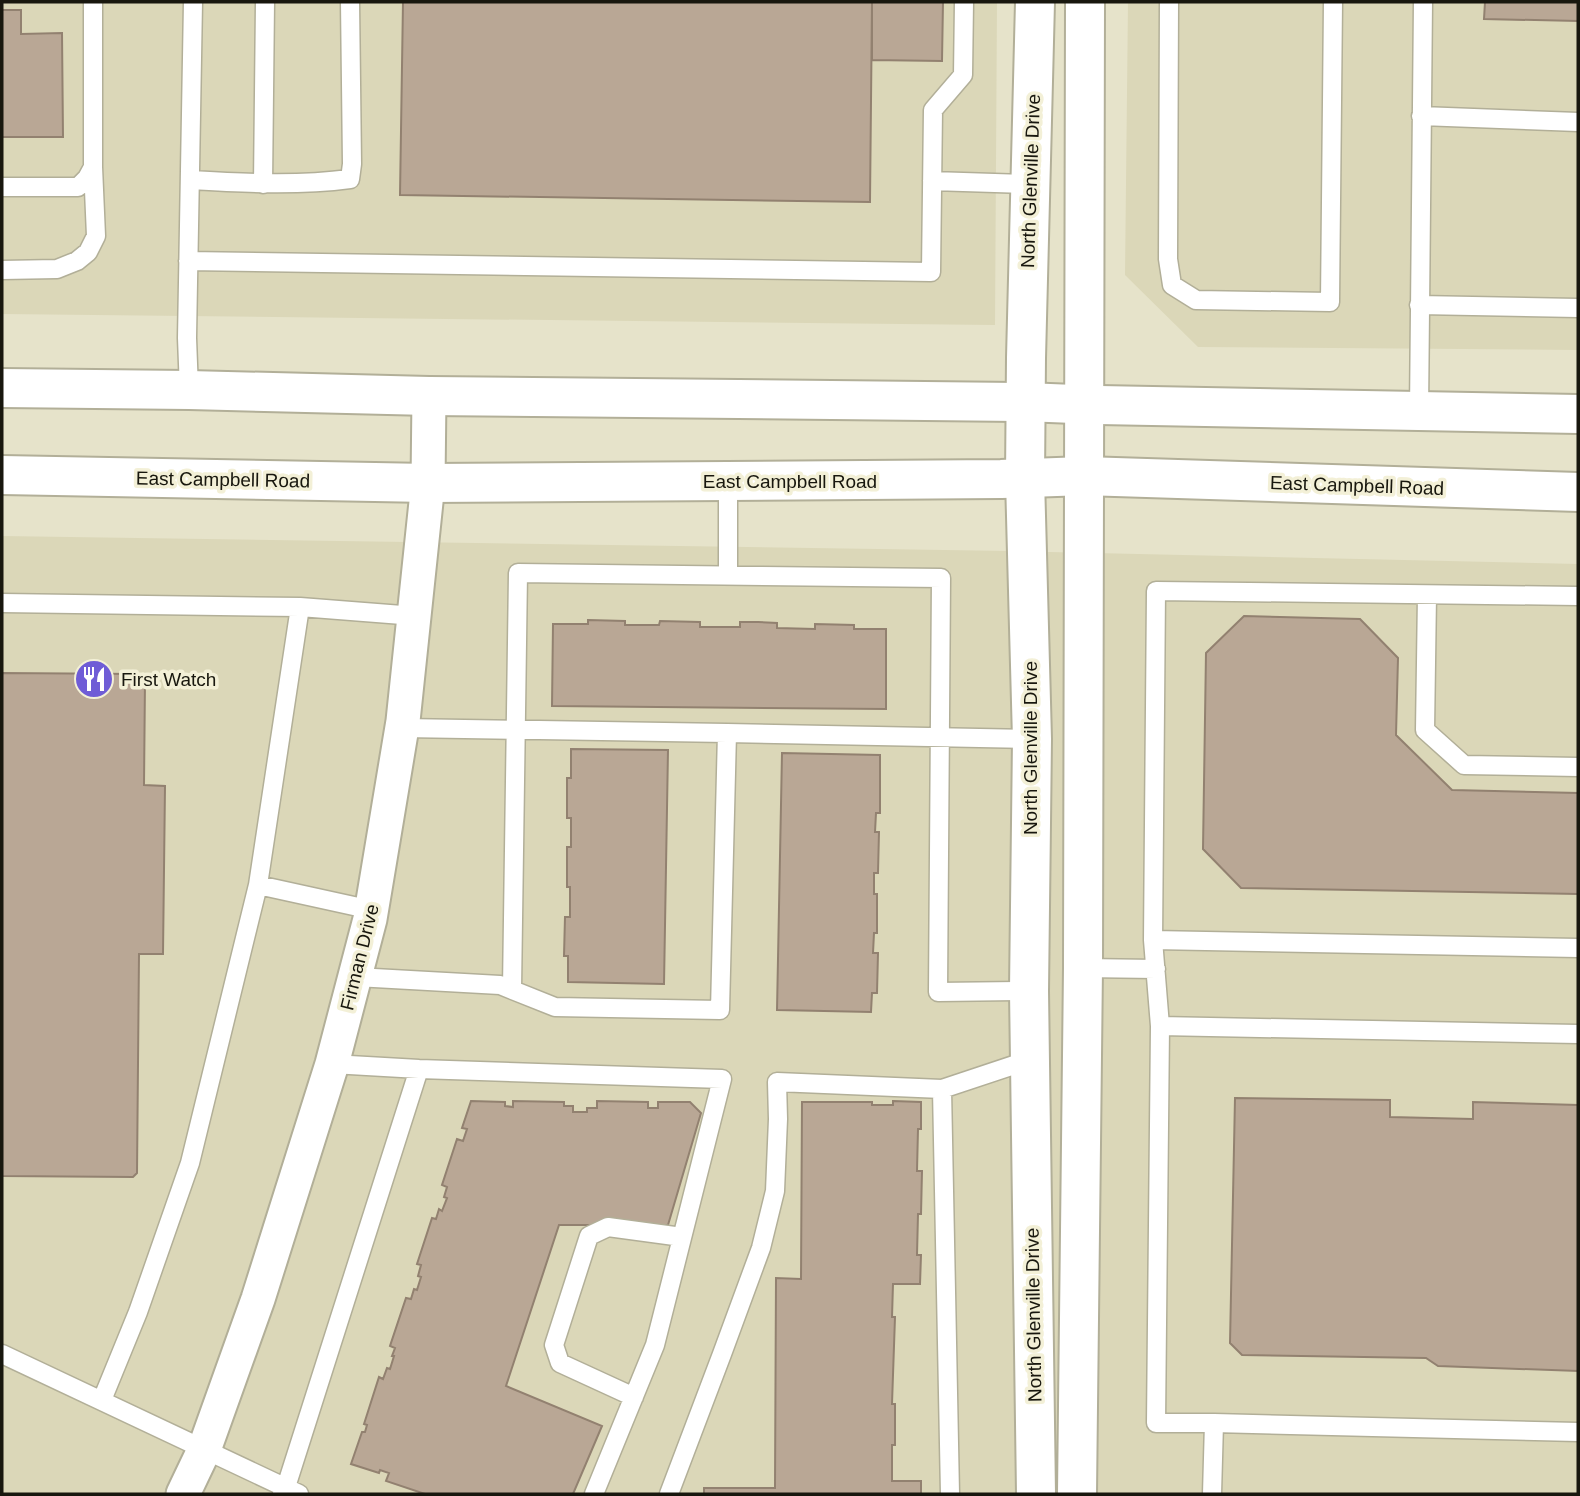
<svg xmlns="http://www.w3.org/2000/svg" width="1580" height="1496" viewBox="0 0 1580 1496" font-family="Helvetica,sans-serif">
	<rect width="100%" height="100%" fill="#e6e3ca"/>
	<!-- built -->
	<path fill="#dbd7b8" d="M2,2H997L995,325L2,314Z
		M1128,2H1578V350L1198,347L1125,275Z
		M2,536L1010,551L1578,564V1494H2Z"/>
	<!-- building -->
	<path fill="#b9a795" stroke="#928170" stroke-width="2" d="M403,2H872L870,202L400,195Z
		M872,2H943L942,61L872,60Z
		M1485,2H1578V21L1484,19Z
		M2,10H21V34L62,33L63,137H2Z
		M1244,616L1360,619L1398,658L1396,735L1452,790L1578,793V894L1241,888L1203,849L1206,653Z
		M588,620L625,621V625H659L660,621L700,622V627H740V622H758L777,623V628L815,629V624L854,625V629H886V709L552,706L553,624H588Z
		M2,673L137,674L145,680L144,785L165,786L163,954H139L137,1173L133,1177L2,1176Z
		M571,749L668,750L664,984L568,982V956H564L565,917H570V887H567V847H571V818H567V778H571Z
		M782,753L880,755V813H876L875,832H879L878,873H874V894H877V933H874L873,953H878L877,993H872L871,1012L777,1010Z
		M1235,1098L1390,1100V1117L1473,1119V1102L1578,1105V1371L1438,1366L1426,1358L1242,1355L1230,1343Z
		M471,1101L505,1102V1106L513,1107V1101L564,1102V1106H573V1112H587V1108H597V1101L648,1102V1108H658V1102H690L701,1113L668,1225H559L506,1386L602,1426L573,1494H425L386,1481L389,1473L380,1470L379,1473L351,1464L362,1432H365L367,1425L364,1424L379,1377L383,1379L387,1368L390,1369L394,1356H392L395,1348L390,1346L406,1298L411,1299L414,1289L417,1290L421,1277L418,1276L421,1265L417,1264L432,1218L436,1219L439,1209L442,1211L447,1198L444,1197L447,1187L442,1185L457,1139L463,1141L467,1129L462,1128Z
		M893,1101L921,1102V1129H918L917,1171H922L921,1214H918L917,1255H921L920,1284H893L892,1317H895L892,1404H895V1445H892V1481H921V1494H704V1488H775L776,1278L801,1279L802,1102H872V1105H893Z"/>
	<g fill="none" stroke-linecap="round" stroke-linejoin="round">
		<defs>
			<path id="service" d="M1169,2L1168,259L1172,285L1196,300L1330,302L1333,2
				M1421,116L1578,122
				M190,180C243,183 297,186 350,179L352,164L350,2
				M932,181L1029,184
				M263,184L265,2
				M2,187H78L87,178L93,167V2
				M188,261L931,272L933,110L963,75L964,2
				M2,270L57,269L77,261L88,252L96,236L93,167
				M1419,305L1578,308
				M189,390L187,338L193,2
				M1419,412L1423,2
				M728,481V576
				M1427,595L1425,730L1464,765L1578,767
				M2,603L300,607L258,885L190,1163L138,1312L102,1400
				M300,607L415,616
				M403,728L727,733
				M258,885L372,910
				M1153,940L1156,591L1578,596
				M1083,968L1156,969
				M356,977L500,985L555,1007L720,1010L727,733L1032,739
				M512,989L518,573L941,578L938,992L1029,991
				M1160,1026L1153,940L1578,948
				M332,1064L419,1069L722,1079L655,1345L594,1494
				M942,1089L1029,1060
				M2,1354L299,1494
				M634,1397L560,1363L554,1345L589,1236L608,1227L682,1237
				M1214,1423H1156L1160,1026L1578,1034
				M282,1494L286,1487L419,1069
				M669,1494L722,1354L761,1248L775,1191L778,1119L777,1082L942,1089L950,1494
				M1212,1494L1214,1423L1578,1432"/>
			<path id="minor" d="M183,1494L204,1450L258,1299L332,1064L370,919L403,721L428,483L429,396"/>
			<path id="tertiary" d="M1035,2L1026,358L1025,479L1032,739L1029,991L1036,1494
				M1077,1494L1083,968L1085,2"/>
			<path id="secondary" d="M2,388L189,390L429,396L1025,402L1099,405L1578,414
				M2,475L428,483L1001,479L1084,476L1578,492"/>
		</defs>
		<!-- service casing -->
		<use href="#service" stroke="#b2af98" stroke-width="21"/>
		<!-- minor casing -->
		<use href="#minor" stroke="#b2af98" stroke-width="37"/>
		<!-- tertiary casing -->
		<use href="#tertiary" stroke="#b2af98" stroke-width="42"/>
		<!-- secondary casing -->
		<use href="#secondary" stroke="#b2af98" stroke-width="42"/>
		<!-- service -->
		<use href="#service" stroke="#fff" stroke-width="18"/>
		<!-- minor -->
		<use href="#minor" stroke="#fff" stroke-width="33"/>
		<!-- tertiary -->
		<use href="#tertiary" stroke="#fff" stroke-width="38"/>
		<!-- secondary -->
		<use href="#secondary" stroke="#fff" stroke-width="38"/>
	</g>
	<!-- icons -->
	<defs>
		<symbol id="restaurant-disc" viewBox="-11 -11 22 22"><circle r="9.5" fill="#6f5cd6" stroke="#f3f0d7"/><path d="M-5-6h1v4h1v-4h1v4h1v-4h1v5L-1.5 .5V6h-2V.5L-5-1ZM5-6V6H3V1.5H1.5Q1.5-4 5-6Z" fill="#fff"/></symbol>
	</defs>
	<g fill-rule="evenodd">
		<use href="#restaurant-disc" x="72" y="657" width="44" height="44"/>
	</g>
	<g text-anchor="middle" stroke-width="7" stroke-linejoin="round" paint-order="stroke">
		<!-- street labels -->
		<g font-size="19" fill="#18170e" stroke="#f3f0d7">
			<text transform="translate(1030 181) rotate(-88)" y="7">North Glenville Drive</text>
			<text transform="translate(223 479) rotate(1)" y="7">East Campbell Road</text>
			<text x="790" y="488">East Campbell Road</text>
			<text transform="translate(1357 485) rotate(2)" y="7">East Campbell Road</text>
			<text transform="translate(1030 748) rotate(-90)" y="7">North Glenville Drive</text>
			<text transform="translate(359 957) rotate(-76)" y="7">Firman Drive</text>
			<text transform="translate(1033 1315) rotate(-91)" y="7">North Glenville Drive</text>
		</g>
		<!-- poi labels -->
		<g font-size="19" fill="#18170e" stroke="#f3f0d7" text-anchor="start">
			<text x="121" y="686">First Watch</text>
		</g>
	</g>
	<!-- border -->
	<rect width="1580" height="1496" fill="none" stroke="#18170e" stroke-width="7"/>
</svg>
